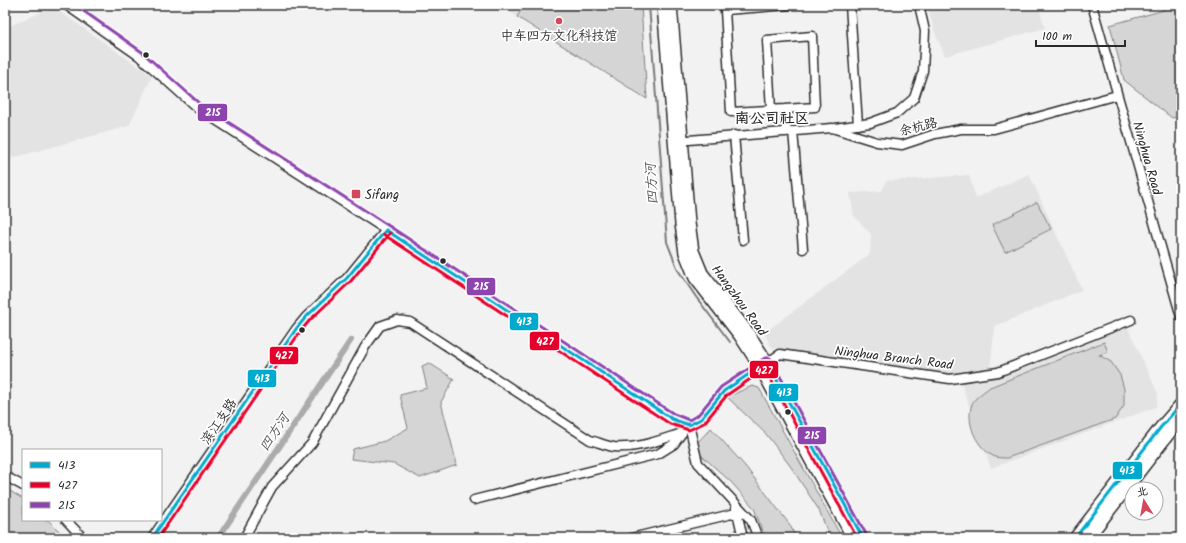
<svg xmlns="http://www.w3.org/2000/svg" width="1186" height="543" viewBox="0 0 1186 543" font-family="Kalam,'LXGW WenKai TC',sans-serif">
	<rect width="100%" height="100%" fill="#f2f2f2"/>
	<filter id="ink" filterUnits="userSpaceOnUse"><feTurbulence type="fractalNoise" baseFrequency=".025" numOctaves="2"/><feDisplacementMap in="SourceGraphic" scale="8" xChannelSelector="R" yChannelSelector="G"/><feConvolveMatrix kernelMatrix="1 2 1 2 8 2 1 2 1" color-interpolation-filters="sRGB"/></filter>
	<g filter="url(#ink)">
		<!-- built -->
		<path fill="#e3e3e3" d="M500,5H524L517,17Z
			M927,5H1038L1045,28L945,56L935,33Z
			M53,7L152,76L129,126L12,158L5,130V28Z
			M1029,174L1082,290L995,326L990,368L1124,319L1158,394L1156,407L991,468L959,377L772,348L764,333L870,254L871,234L854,216L850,193L882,191L886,181L969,175L976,198Z"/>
		<!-- green -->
		<path fill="#d5d5d5" stroke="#808080" d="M524,5H641L647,99L517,17Z
			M1166,5H1181V116L1172,118L1124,80L1110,25L1164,10Z
			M1037,202L1051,229L1005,252L992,225Z
			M1104,342L1108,352L1099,355L1111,362L1120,375L1124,389V406L1115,419L1007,458C1004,458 999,458 995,457C977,449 965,423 972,404C975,397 984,392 990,387Z
			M429,363L454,379L441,402L457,465L420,478L394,464L351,459L353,449L385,441L408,428L400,395L427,388L422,366Z
			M752,386L759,388L842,538H830L819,510L791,467L766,434L727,397Z
			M711,428L745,466L790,525L796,538H765L754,508L731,482L701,455L697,443Z
			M5,488L23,499V520H48L66,538H5Z"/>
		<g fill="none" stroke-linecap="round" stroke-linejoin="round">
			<!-- stream -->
			<path stroke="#787878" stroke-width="2" d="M649,5L667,242L678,270L696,297L730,342"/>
			<!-- canal -->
			<path stroke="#ababab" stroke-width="6" d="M218,538L351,340"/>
			<!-- minor-tunnel -->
			<path stroke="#cacaca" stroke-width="8" stroke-dasharray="8 4" stroke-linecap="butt" d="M701,419L724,391"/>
			<defs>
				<path id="minor" d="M66,5L139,56L197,108L386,230L672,419L689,425L701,419
					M850,5L858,125
					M1092,5L1181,317
					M771,110L767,40L812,36L815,107L785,109
					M835,128L870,123L897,113L914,98L923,71L925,31L919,5
					M793,131L803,249
					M786,132L785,109L731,112L725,10L790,5
					M734,135L743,240
					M677,141L832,128L877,142L902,145L935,134L961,129H994L1117,95
					M724,391L780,354L950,379L998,372L1131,320
					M689,425L698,463L751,520L758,538
					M5,476L23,486
					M474,500L658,454L674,444L682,433
					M736,508L743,538
					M66,520L83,538
					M152,538L296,329L306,317L347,278L386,230
					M244,538L272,487L312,443L365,347L380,326L397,320L410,322L590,440C598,442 606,446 614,447C638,449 660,440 682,433
					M631,538L736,513"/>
				<path id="major" d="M663,5L681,224L685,253L695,278L740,336L760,367L853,538
					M671,5L689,223L693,251L702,273L747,331L767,362L863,538
					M1075,538L1161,427L1181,404
					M1088,538L1181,418"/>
			</defs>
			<!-- minor casing -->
			<use href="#minor" stroke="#2b2b2b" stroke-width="11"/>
			<!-- major casing -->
			<use href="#major" stroke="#2b2b2b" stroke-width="14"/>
			<!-- minor -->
			<use href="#minor" stroke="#fff" stroke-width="8"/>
			<!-- major -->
			<use href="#major" stroke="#fff" stroke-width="11"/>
			<defs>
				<path id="bus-1" d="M386,230L672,419L689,425L701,419L724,391L767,362L863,538
					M152,538L296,329L306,317L347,278L386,230
					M1075,538L1161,427L1181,404"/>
				<path id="bus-2" d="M383,234L670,424L689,430L704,423L727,395L765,369L857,538
					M158,538L300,332L310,320L351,281L390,233"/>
				<path id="bus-3" d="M75,5L142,52L200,104L389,226L674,414L689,420L698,415L721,387L765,358H770L867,536"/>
			</defs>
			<!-- bus-1 casing -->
			<use href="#bus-1" stroke="#fff" stroke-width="6"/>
			<!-- bus-2 casing -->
			<use href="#bus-2" stroke="#fff" stroke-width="6"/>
			<!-- bus-3 casing -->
			<use href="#bus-3" stroke="#fff" stroke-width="6"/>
			<!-- bus-1 -->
			<use href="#bus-1" stroke="#00a9ce" stroke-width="3"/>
			<!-- bus-2 -->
			<use href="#bus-2" stroke="#e4002b" stroke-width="3"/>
			<!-- bus-3 -->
			<use href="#bus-3" stroke="#8e44ad" stroke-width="3"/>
		</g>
	</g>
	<!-- markers -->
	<g fill="#d1495b" stroke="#fff" stroke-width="1.5">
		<circle cx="559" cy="21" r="4"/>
		<rect x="351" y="189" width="10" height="10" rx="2"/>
	</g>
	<g fill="#2b2b2b" stroke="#fff" stroke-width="1.5">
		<circle cx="146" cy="55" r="3.5"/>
		<circle cx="443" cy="261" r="3.5"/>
		<circle cx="302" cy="330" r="3.5"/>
		<circle cx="788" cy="412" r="3.5"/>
	</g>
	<g text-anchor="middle" stroke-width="3.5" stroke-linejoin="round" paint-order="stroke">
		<!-- poi labels -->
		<g font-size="13" fill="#2b2b2b" stroke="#fff">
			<text x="559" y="40">中车四方文化科技馆</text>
			<text x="365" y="199" text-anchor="start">Sifang</text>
		</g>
		<!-- street labels -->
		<g font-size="13" fill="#2b2b2b" stroke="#fff">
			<text transform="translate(918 126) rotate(-14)" y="5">余杭路</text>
			<text transform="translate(1148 158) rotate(74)" y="5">Ninghua Road</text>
			<text transform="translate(740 300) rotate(54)" y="5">Hangzhou Road</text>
			<text transform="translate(894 357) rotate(7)" y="5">Ninghua Branch Road</text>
			<text transform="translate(218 421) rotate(-56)" y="5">滨江支路</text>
		</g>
		<!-- water labels -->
		<g font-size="14" font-style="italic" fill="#585858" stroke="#fff">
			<text transform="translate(651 184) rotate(-94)" y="5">四方河</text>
			<text transform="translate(274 432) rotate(-56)" y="5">四方河</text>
		</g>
		<!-- quarter labels -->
		<g font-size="15" font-weight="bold" fill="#2b2b2b" stroke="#fff">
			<text x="772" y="123">南公司社区</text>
		</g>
	</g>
	<g stroke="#fff" stroke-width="1.5">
		<rect x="197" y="103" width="31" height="19" rx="4" fill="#8e44ad"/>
		<rect x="466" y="277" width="30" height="19" rx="4" fill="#8e44ad"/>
		<rect x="509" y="312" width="30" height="19" rx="4" fill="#00a9ce"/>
		<rect x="529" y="331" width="31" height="20" rx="4" fill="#e4002b"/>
		<rect x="269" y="346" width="30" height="19" rx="4" fill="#e4002b"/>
		<rect x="749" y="360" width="30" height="19" rx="4" fill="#e4002b"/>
		<rect x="247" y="369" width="30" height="19" rx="4" fill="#00a9ce"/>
		<rect x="768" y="383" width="31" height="19" rx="4" fill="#00a9ce"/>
		<rect x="797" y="426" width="30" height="19" rx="4" fill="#8e44ad"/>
		<rect x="1112" y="461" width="31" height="19" rx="4" fill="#00a9ce"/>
	</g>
	<g font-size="11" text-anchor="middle" font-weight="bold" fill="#fff">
		<text x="213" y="116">215</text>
		<text x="481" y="290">215</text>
		<text x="524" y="325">413</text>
		<text x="545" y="345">427</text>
		<text x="284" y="359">427</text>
		<text x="764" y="374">427</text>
		<text x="262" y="382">413</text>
		<text x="784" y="396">413</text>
		<text x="812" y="439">215</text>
		<text x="1127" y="474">413</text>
	</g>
	<!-- margin -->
	<rect width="1186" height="543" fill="none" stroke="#fff" stroke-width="20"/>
	<rect x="10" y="10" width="1166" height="523" fill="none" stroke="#2b2b2b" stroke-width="1.5" filter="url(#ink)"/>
	<!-- legend -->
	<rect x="22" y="449" width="140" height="72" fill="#ffffff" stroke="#aaaaaa"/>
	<rect x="30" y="462" width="20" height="6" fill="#00a9ce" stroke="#aaaaaa"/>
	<text x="58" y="469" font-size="12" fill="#2b2b2b">413</text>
	<rect x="30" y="482" width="20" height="6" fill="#e4002b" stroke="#aaaaaa"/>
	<text x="58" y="489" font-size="12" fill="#2b2b2b">427</text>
	<rect x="30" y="502" width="20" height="6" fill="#8e44ad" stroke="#aaaaaa"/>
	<text x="58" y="509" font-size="12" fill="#2b2b2b">215</text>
	<!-- north arrow -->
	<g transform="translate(1144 501) rotate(349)"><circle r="19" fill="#ffffff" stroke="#aaaaaa"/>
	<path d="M0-3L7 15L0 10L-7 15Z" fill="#d1495b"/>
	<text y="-6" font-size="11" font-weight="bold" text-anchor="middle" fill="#2b2b2b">北</text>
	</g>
	<!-- scale -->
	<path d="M1036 40v6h89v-6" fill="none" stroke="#2b2b2b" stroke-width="2"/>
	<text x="1042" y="40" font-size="12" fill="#2b2b2b" stroke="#ffffff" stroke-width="3" paint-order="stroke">100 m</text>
</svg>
